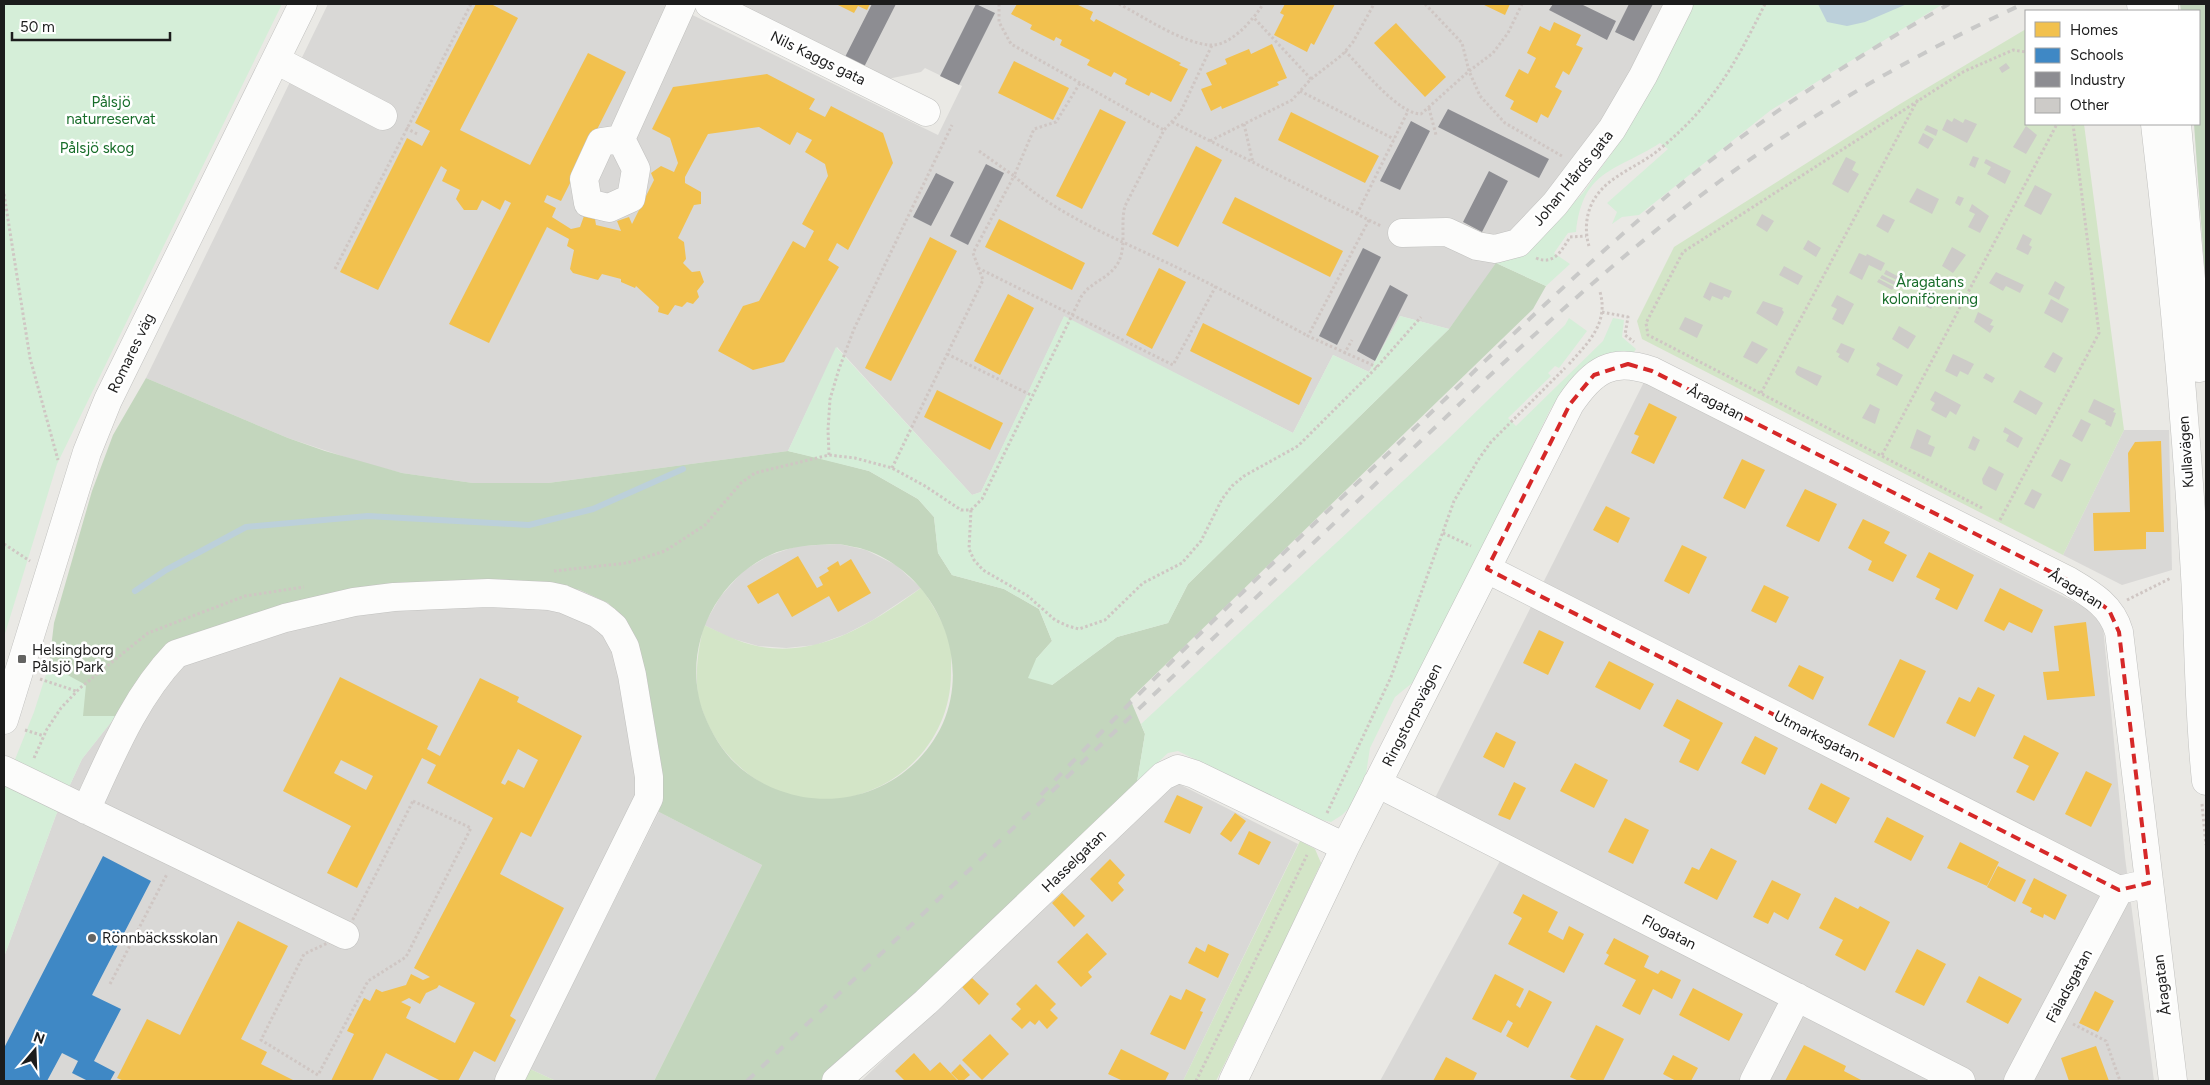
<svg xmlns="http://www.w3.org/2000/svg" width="2210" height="1085" viewBox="0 0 2210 1085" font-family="Figtree,sans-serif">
	<rect width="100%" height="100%" fill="#eae9e5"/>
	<!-- residential -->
	<path fill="#d9d8d6" d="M328,4H670L938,135L962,86L925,68L921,72L883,80L732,4H1673L1639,73L1449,329L1400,316L1369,372L1333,355L1293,433L1064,317L981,492L972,495L837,347L788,451L548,483H473L402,473L363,463L288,438L146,378Z
		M1644,382L2102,616L2125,857L2154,1081H1380L1512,839L1435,798Z
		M2124,430H2169L2172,570L2122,585L2063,555Z
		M839,544L866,550L896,565L921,588L873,620L846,634L816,645L786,648L758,646L730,638L704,625L720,597L743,571L768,556L797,546Z
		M549,585L580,590L608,603L627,622L660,775L659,812L523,1081H4V957L56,815L82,759L133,694L227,626Z
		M1175,782L1298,844L1183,1081H861Z"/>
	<!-- religious -->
	<path fill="#d8d8d6" d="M659,812L762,865L654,1081H556L530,1069Z"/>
	<!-- grass -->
	<path fill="#d3e5c7" d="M2026,29V124H2084L2124,430L2063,555L1642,339L1637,321L1674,247L1900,104Z
		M921,588C934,606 946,626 951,649C952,656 951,664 951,671C952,736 904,789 840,799C783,809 725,769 705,717C703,711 699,703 698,696C695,671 698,649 704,625C721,633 738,642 757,646C819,659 874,622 921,588Z
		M1300,841L1315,849L1321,863L1272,968L1216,1081H1183Z
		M530,1069L556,1081H523Z"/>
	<!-- forest -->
	<path fill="#c3d6bd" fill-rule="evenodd" d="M2180,4H2206V292L2194,124H2199V11H2181Z
		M1496,263L1546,286L1533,309L1130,699L1145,734L1137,782L845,1062L821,1081H654L762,865L659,812L660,775L627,622L608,603L580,590L549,585L227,626L116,716H83L49,665L54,623L92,491L113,435L146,378L288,438L325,451L402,473L473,483H548L788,451L819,458L869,471L918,499L934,517L938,553L952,575L1004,589L1039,609L1052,641L1036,659L1052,685L1117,637L1168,623L1188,584L1449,329ZM839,544C848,546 858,547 866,550C934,574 972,656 943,723C915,785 844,814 781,791C742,777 719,752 704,714C681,654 711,584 768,556C790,545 814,545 839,544Z"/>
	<!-- park -->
	<path fill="#d5eed8" d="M4,4H282L57,464L4,637Z
		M1693,4H1943L1771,110L1639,215L1622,217L1612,224L1617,212L1607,203L1668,149L1660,143C1615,172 1583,169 1576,232L1568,233L1554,253L1570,264L1546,286L1496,263L1559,218L1583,193L1614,150L1650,87Z
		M1064,316L1293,433L1333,355L1369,372L1400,316L1449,329L1188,584L1168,623L1117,637L1052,685L1028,678L1036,659L1052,641L1039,609L1004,589L952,575L938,553L934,517L918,499L869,471L788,451L836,347L972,495L981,492Z
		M1569,318L1587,331L1559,368L1555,366L1548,373L1551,376L1508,418L1516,426L1603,341L1613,318L1624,320L1622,337L1636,349L1634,352C1585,351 1575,374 1550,410L1417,679L1395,697L1370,748L1366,774L1354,803L1342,815L1331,822L1313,818L1178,751L1168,753L1137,782L1145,734L1141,724L1446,441L1565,325Z
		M49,665L86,685L83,716H116L82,759L56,815L4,957V787L34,712Z"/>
	<!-- water -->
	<path fill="#bcd0da" d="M1818,4H1907L1865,22L1847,26L1827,22Z"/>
	<!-- homes -->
	<path fill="#f2c14e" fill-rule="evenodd" d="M476,4H491L518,18L460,130L530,165L588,53L626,72L561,201L547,195L544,202L556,208L552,217L571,229L580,227L584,216L595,219L596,225L621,231L617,221L629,217L632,224L654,180L651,173L661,166L674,172L678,163L670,138L652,129L673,87L767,74L815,99L809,109L825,117L831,106L883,133L893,163L848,250L837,243L828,260L839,267L784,362L753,370L718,351L743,306L759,301L793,241L805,248L814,231L802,224L828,176L825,164L805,152L812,140L797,132L790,145L759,127L708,134L685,177V183L701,192V204L694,205L678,238L684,242L686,259L683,263L692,272L700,271L704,282L697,291L699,297L693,304L687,302L682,307L675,305L668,315L658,312L659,307L636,286L635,288L621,282V279L602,274L598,280L573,273L570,269L574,250L567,246L569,239L547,227L489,343L449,324L511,203L505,200L500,210L482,200L477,210H464L456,199L460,190L442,181L447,170L441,166L378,290L340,272L407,138L422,146L430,131L415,123Z
		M836,4H870L867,10L858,6L854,13Z
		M1017,4H1076L1093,12L1090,19L1094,22L1096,19L1142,43L1181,63L1179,65L1188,69L1171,102L1151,92L1149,96L1125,84L1127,79L1114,72L1111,77L1087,65L1090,60L1060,45L1062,40L1056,37L1054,41L1030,29L1032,25L1011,14Z
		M1285,4H1335L1314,45L1311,43L1307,52L1274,35L1284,15L1280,13Z
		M1482,4H1510L1505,15Z
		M1554,22L1581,35L1576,45L1583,48L1569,75L1563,71L1555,87L1562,91L1548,118L1541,114L1537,123L1510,109L1514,101L1505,96L1519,69L1528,74L1536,58L1527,53L1540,26L1550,31Z
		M1396,23L1446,77L1425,97L1374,43Z
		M1272,44L1287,78L1277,82L1279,85L1222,109L1221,106L1211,111L1201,89L1212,85L1206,73L1227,64L1225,59L1249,49L1251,54Z
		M1014,61L1069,88L1053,120L998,93Z
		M1100,109L1126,122L1082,209L1056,196Z
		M1291,112L1379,156L1365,183L1278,140Z
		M1196,146L1222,160L1178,247L1152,234Z
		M1235,197L1343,251L1330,277L1222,223Z
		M999,219L1085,263L1072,290L985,247Z
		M930,237L957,251L891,381L865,368Z
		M1159,268L1186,282L1152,349L1126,335Z
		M1008,294L1034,308L1000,375L974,361Z
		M1203,323L1312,378L1299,405L1190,351Z
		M937,390L1003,423L990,450L924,417Z
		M1649,403L1677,417L1654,464L1631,453L1639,436L1634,434Z
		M2161,441L2164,532H2146V549L2094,551L2093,513L2130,512L2128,453L2135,442Z
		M1742,459L1765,470L1745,509L1723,498Z
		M1805,489L1837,504L1819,542L1786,526Z
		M1606,506L1630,518L1618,543L1593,530Z
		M1863,519L1890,532L1884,543L1907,555L1893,582L1868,570L1872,561L1848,548Z
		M1682,545L1707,557L1689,594L1664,581Z
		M1929,552L1974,575L1957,610L1935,599L1940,589L1916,577Z
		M798,556L817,588L823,585L819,577L829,571L827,568L838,561L840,566L851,559L871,593L838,612L829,596L792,617L778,593L758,604L747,586Z
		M1764,585L1789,597L1776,623L1751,611Z
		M2000,588L2043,610L2032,633L2009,622L2004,631L1984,621Z
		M2086,622L2095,696L2047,700L2043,672L2059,671L2054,626Z
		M1539,630L1564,642L1548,675L1523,663Z
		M1900,659L1926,671L1894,738L1868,725Z
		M1609,661L1654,684L1640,710L1595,687Z
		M1799,665L1824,677L1813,700L1788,686Z
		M340,677L438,726L427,749L440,756L480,678L519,697L517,702L582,736L531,837L521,832L500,874L564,908L510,1016L516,1020L495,1062L474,1051L458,1081H441L386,1053L372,1081H331L354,1034L347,1031L364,998L370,1001L376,989L382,992L406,985L411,974L423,980L430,977L414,968L493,818L427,783L436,765L422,758L357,888L327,873L351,826L283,791ZM518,749L538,760L524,788L508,780L505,785L501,783ZM341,760L373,776L366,790L334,773ZM439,985L475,1003L455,1043L406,1018L411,1007L401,1002L409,998L420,1004L426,993L437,988Z
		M1978,687L1995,695L1975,737L1946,723L1959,697L1970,702Z
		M1677,699L1723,723L1698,771L1679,762L1690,740L1663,726Z
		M1496,732L1516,742L1504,768L1483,757Z
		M2024,735L2059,753L2034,801L2016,792L2029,766L2013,758Z
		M1755,736L1778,748L1765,775L1741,763Z
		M1575,763L1608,780L1594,808L1560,791Z
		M2086,771L2112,784L2091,827L2065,814Z
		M1514,782L1526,788L1510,820L1498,815Z
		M1821,783L1850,798L1836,824L1808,809Z
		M1177,795L1203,807L1190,834L1164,822Z
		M1235,813L1246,821L1231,842L1220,834Z
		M1887,817L1924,836L1911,861L1874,842Z
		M1625,818L1649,830L1633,864L1608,852Z
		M1249,831L1271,842L1259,865L1238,854Z
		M1960,842L1999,862L1987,886L1947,868Z
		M1711,848L1737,861L1717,900L1684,883L1692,867L1699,870Z
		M1110,859L1125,875L1118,883L1124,890L1112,902L1090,879Z
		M1998,866L2026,880L2015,902L1987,887Z
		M2034,878L2067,895L2055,920L2044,914L2043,918L2030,912L2032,908L2022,903Z
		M1772,880L1801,894L1788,920L1774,912L1768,924L1753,917Z
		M1062,893L1085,916L1074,927L1052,903Z
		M1523,894L1558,912L1548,932L1563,940L1569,926L1584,934L1564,973L1508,944L1522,918L1513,913Z
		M1835,897L1858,909L1860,906L1890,922L1865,971L1835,955L1843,940L1819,928Z
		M238,921L288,946L241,1039L267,1052L261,1064L295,1081H124L117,1078L147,1019L180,1035Z
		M1087,933L1107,954L1088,972L1092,977L1081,987L1057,962Z
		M1614,938L1649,956L1644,967L1658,974L1661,970L1681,980L1672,999L1653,989L1640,1015L1622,1006L1636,980L1604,964L1609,955L1606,953Z
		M1208,944L1229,954L1218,978L1188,963L1196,947L1205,952Z
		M1917,949L1946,964L1924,1006L1895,992Z
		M1495,974L1524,989L1516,1005L1520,1008L1529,990L1552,1002L1528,1048L1506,1036L1513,1023L1508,1020L1501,1033L1472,1019Z
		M1979,976L2022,999L2008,1024L1966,1002Z
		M972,978L989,994L979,1005L962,987Z
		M1036,984L1056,1004L1050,1010L1058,1018L1047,1029L1039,1020L1035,1025L1030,1021L1022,1029L1011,1019L1021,1009L1016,1004Z
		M1693,988L1743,1014L1729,1041L1679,1015Z
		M1186,989L1206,999L1200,1011L1203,1012L1185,1050L1150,1034L1170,995L1181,1000Z
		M2095,991L2114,1001L2098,1032L2079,1023Z
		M1596,1025L1624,1039L1603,1081H1579L1570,1077Z
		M990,1034L1009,1054L982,1080L962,1060Z
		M1804,1045L1846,1066L1844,1071L1863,1081H1785Z
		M2096,1046L2109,1081H2069L2061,1058Z
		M1121,1049L1169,1073L1165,1081H1123L1108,1074Z
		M914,1053L930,1071L940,1062L958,1081H905L895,1071Z
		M1673,1055L1698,1068L1691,1081H1676L1663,1074Z
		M1446,1057L1477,1073L1473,1081H1433Z
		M960,1064L970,1075L963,1081H959L951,1073Z"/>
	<!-- schools -->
	<path fill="#3f88c5" d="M103,856L151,881L92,995L121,1009L94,1061L115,1072L110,1081H88L72,1073L78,1061L62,1053L47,1081H4V1048Z"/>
	<!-- industry -->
	<path fill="#8d8d92" d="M872,4H896L864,67L845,57Z
		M976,4L995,13L959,85L940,76Z
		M1553,4H1581L1616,21L1607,40L1549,10Z
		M1629,4H1653L1634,41L1615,32Z
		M1448,109L1549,159L1539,178L1438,127Z
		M1411,121L1430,131L1400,190L1380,181Z
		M986,164L1004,173L968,245L950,236Z
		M1489,171L1508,181L1482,232L1463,222Z
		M936,173L954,182L931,226L913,217Z
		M1363,248L1381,257L1337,345L1319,336Z
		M1390,285L1408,295L1375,361L1357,351Z"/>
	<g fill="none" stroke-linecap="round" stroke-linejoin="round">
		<!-- stream -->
		<path stroke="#bcd0da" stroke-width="6" d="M135,591L166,570L246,527L368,516L529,525L593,509L683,469"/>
	</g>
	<!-- building -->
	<path fill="#cdcbc8" d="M2006,63L2010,68L2002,73L1999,68Z
		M1954,118L1963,123L1965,119L1977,124L1967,143L1942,130L1947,119L1952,122Z
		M1927,125L1938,130L1936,136L1924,130Z
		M2026,126L2037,135L2026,154L2013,147Z
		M1923,133L1934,139L1928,149L1918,143Z
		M1973,156L1979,158L1975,168L1969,165Z
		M1846,157L1856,162L1852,170L1859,174L1848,193L1832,184Z
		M1986,159L2011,171L2005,184L1987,174L1991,167L1984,163Z
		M2035,185L2052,194L2041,215L2024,206Z
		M1917,188L1939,199L1932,214L1909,202Z
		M1958,196L1964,198L1960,206L1955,203Z
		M1972,204L1989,216L1980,233L1968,227L1975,214L1969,211Z
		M1762,214L1774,221L1767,232L1756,225Z
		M1883,214L1895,220L1888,233L1876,226Z
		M2023,234L2032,239L2029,245L2032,247L2028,255L2016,249Z
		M1808,240L1821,248L1816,257L1803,249Z
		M1952,247L1966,255L1953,273L1942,266Z
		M1859,253L1866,256L1867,254L1885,263L1881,271L1869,265L1862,280L1849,273Z
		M1784,266L1803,276L1798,285L1779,275Z
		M1886,270L1899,277L1897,280L1884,274Z
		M1996,272L2024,285L2020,293L2006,286L2003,291L1989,283Z
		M1882,275L1896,282L1894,285L1880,278Z
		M1879,279L1894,287L1892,290L1877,282Z
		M2055,281L2065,287L2059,300L2048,294Z
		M1710,282L1732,291L1729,298L1724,296L1722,300L1712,296L1710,301L1703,297Z
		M1927,289L1939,295L1931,309L1925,306L1927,300L1922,298Z
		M1837,295L1854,304L1843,325L1832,319L1837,309L1831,306Z
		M2051,299L2069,309L2062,323L2044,313Z
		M1763,301L1783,308L1782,310L1784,312L1777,326L1756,313Z
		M1978,312L1993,320L1990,325L1994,326L1990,333L1974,322Z
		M1685,317L1703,325L1697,338L1679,329Z
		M1899,326L1916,336L1908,349L1892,339Z
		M1752,341L1768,349L1757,364L1743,357Z
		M1841,343L1855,349L1848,363L1838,357L1840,354L1836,352Z
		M2053,352L2063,358L2055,373L2044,367Z
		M1953,354L1974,364L1968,375L1960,371L1957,377L1945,371Z
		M1878,362L1903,375L1897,386L1876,375L1880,368L1876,365Z
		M1798,366L1822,376L1817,386L1797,375L1795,372Z
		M1986,373L1995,378L1992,383L1983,378Z
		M2020,390L2043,403L2036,415L2013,402Z
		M1935,391L1961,405L1956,415L1950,411L1946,418L1931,410L1935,403L1930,400Z
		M2094,399L2115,409L2113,412L2116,413L2111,427L2105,424L2106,421L2088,412Z
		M1870,404L1880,409L1875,424L1862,418Z
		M2081,419L2091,424L2082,442L2072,436Z
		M2005,427L2023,438L2018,448L2006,441L2009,435L2003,432Z
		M1917,429L1931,436L1928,444L1935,447L1931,457L1910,448Z
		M1973,436L1980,440L1975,451L1968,448Z
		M2060,459L2071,464L2062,482L2051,476Z
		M1989,466L2004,474L1996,491L1983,484L1982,479Z
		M2032,489L2042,494L2034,509L2024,504Z"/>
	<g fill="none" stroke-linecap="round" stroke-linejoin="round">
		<defs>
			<path id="minor" d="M709,4L926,112
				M2141,4L2142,11
				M2164,4V11
				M276,60L383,116
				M2155,124C2172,268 2185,413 2194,558C2199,632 2198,707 2206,781
				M2177,124L2199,368
				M621,139L601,142L584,179L588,203L609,208L631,198L636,169L621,139L682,4
				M1402,233L1447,232L1477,246L1495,249L1518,243L1555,204L1612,129L1643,76L1679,4
				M1487,569L2119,890L2149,883
				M4,720L87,452L108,400L303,4
				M4,770L345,935
				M1377,783L1961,1081
				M86,810C111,756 134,698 176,654L285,618L354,602L394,597L488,593L549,596L563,599L598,614L606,620L614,627L625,647L632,675L649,777V798L509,1081
				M836,1081L926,1002L1163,776L1178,769L1194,774L1345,847
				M1233,1081L1345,847L1570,404C1593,370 1612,357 1652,371L2069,581C2091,594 2112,606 2119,632L2173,1081
				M1754,1081L1797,997
				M2018,1081L2119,890"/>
		</defs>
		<!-- minor casing -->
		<use href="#minor" stroke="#c1c1bf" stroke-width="29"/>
		<!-- path -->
		<path stroke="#cfc6c3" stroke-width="3" stroke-dasharray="2.5 2.5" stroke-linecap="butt" d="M999,4V22L1011,44L1164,130
			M1119,4C1144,17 1182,43 1210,45C1223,46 1235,36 1244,28C1251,20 1258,13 1263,4
			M1425,4L1462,43L1469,71L1480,96L1505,123L1562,156
			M1345,51C1362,68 1398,114 1421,114L1469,71L1493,53L1508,33L1522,4
			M1311,79L1342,55L1353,42L1374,4
			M1300,91L1394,139
			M1429,108L1436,135
			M1172,122L1381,226
			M1244,124L1253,163
			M406,128L419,135
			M1210,141L1292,100L1311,79L1254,18
			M979,151L1014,176L1034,129L1056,122L1080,83
			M4,194L30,358L58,460
			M1357,214L1408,111
			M1369,220L1308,336L1377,367
			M1589,246C1584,229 1586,210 1597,195C1612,174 1642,165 1661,148C1714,104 1735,64 1765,4
			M1536,258C1554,266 1562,250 1570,237L1586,236
			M978,268L1173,365L1216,286
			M335,269L471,4
			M1602,312L1628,317L1625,335L1634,342
			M947,354L1031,395
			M1344,354L1352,340
			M1569,364C1588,343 1609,323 1600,292
			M1761,393L1918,99
			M829,455L828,430L830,399L839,369L854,329L952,125
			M1882,455L2057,124
			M892,468L983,280L973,253L1014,176C1058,216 1122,241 1176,267C1221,289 1264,312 1308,336
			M1982,508L1648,335L1646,323L1683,252L1963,72L2013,50L2026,52
			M971,510L969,549L974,560L983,570L1028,596L1055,620L1068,626L1079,629L1105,620L1143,583L1182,563L1201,541L1222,499L1232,486L1244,476L1298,446L1377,367L1421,317
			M2000,520L2099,333L2073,124
			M1443,533L1471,546
			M4,544L30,561
			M554,571L627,563L665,551L705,525L741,483L755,473L829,455L855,458L892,468L925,486L961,510H971L982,499L1081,297C1090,282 1109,279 1118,263C1127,247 1120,224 1125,206L1164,130L1180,113L1212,45
			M2127,600L2171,578
			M40,679L76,691
			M25,730L44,736
			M34,758L47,729L61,708L80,688L148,633L245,596L304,587
			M413,801L471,828L406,957L368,981L318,1075L261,1040L304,954L345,935Z
			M2202,804L2206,845
			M1327,813L1391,677L1454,501L1478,460L1491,442L1565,368
			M110,984L167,874
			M2073,1024L2106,1041L2120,1081
			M1196,1081L1307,855"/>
		<!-- minor -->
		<use href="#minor" stroke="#fcfcfb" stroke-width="28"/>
		<!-- rail -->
		<path stroke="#c9c9c8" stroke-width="4" stroke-dasharray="10 10" stroke-linecap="butt" d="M1041,795C1155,674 1276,560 1396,446C1497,350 1597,251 1706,164C1782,104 1865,52 1949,4
			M747,1081L1486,379C1561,310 1637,242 1720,181C1814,112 1917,53 2023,4"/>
	</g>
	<!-- marked area -->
	<path fill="none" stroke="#d62828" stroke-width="4" stroke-dasharray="10 6" stroke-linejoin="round" d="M1628,364L1652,371L2069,581L2109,610L2119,632L2149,883L2119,890L1487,569L1570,404L1594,375Z"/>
	<!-- markers -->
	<g fill="#646462" stroke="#fff" stroke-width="2">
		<rect x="17" y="654" width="10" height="10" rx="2.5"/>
		<circle cx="92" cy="938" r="5"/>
	</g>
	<g text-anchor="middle" stroke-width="5" stroke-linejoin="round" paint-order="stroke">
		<!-- street labels -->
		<g font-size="15" fill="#1c1c1c" stroke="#fff">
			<text transform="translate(818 58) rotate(26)" y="5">Nils Kaggs gata</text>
			<text transform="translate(1573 178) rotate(-51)" y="5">Johan Hårds gata</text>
			<text transform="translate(131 353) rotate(-64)" y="5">Romares väg</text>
			<text transform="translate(1716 403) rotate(27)" y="5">Åragatan</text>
			<text transform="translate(2186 452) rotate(-94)" y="5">Kullavägen</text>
			<text transform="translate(2076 589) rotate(32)" y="5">Åragatan</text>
			<text transform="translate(1412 715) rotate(-63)" y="5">Ringstorpsvägen</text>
			<text transform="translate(1817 736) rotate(27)" y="5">Utmarksgatan</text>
			<text transform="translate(1074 861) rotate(-44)" y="5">Hasselgatan</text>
			<text transform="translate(1669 932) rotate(27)" y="5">Flogatan</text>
			<text transform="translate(2162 985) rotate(-97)" y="5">Åragatan</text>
			<text transform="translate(2069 986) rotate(-62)" y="5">Fäladsgatan</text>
		</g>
		<!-- park labels -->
		<g font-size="15" fill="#186d2a" stroke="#fff">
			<text x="111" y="107">Pålsjö<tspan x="111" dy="17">naturreservat</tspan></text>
			<text x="97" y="153">Pålsjö skog</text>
			<text x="1930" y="287">Åragatans<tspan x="1930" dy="17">koloniförening</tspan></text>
		</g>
		<!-- poi labels -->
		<g font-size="15" fill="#1c1c1c" stroke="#fff" text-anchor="start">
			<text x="32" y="655">Helsingborg<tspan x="32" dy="17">Pålsjö Park</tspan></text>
			<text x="102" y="943">Rönnbäcksskolan</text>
		</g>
	</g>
	<!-- border -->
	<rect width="2210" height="1085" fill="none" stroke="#1c1c1c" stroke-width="10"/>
	<!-- legend -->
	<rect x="2025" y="10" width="175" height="115" fill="#ffffff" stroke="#a4a4a4"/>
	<rect x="2035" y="22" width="25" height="15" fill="#f2c14e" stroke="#a4a4a4"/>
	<text x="2070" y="35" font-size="15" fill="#1c1c1c">Homes</text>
	<rect x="2035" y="48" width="25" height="15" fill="#3f88c5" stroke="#a4a4a4"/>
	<text x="2070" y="60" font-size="15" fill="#1c1c1c">Schools</text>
	<rect x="2035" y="72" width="25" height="15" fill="#8d8d92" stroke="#a4a4a4"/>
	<text x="2070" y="85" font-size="15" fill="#1c1c1c">Industry</text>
	<rect x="2035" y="98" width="25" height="15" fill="#cdcbc8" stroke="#a4a4a4"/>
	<text x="2070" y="110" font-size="15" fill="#1c1c1c">Other</text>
	<!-- north arrow -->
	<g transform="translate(35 1050) rotate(19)" stroke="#ffffff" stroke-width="4" paint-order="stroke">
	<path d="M0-4L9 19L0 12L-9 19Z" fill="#1c1c1c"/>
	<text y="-8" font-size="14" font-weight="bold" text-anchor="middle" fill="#1c1c1c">N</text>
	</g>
	<!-- scale -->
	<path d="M12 32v8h158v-8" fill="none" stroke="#1c1c1c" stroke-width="2.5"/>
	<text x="20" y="32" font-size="15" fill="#1c1c1c" stroke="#ffffff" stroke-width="4" paint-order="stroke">50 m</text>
</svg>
